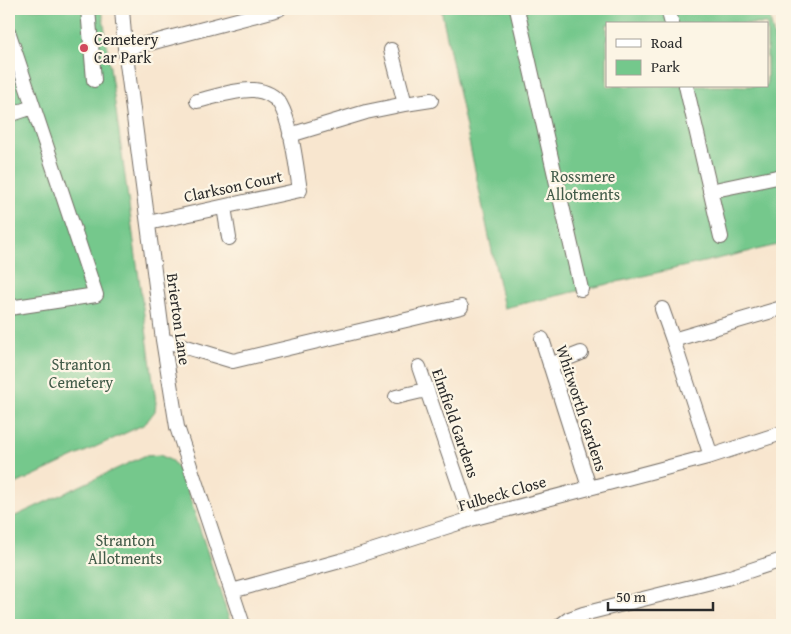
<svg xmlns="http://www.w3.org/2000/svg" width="791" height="634" viewBox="0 0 791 634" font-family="'Gentium Book Plus',serif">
	<rect width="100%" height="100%" fill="#fcf5e5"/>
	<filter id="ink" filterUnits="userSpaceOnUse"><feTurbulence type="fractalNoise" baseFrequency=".02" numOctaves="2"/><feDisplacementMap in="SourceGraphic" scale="10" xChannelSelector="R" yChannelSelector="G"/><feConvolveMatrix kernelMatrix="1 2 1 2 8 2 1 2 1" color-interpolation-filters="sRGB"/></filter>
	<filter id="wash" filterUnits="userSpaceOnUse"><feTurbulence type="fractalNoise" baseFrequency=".0096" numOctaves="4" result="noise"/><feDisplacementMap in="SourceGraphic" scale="20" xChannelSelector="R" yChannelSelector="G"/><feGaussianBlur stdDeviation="1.12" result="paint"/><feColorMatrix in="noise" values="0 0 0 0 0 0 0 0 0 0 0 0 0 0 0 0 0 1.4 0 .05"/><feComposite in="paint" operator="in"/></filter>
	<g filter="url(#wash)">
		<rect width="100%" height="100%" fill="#f8e6cf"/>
		<!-- green -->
		<path fill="#74c88c" stroke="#507a5c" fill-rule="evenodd" d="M9,9H102L156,402L155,411L145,424L9,487Z
			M441,9H768L782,75V244L504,308ZM607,24H767V86H607Z
			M160,455L172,461L182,474L231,625H9V519L144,456Z"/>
	</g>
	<g filter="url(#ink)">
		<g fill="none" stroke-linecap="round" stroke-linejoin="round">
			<defs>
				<path id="minor" d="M88,9L94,80
					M122,9L125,48L163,340L177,427L243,625
					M517,9L581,289
					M668,9L672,24
					M9,34L96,295L9,308
					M125,48L150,43L279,9
					M686,86L721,237
					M405,104L431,100
					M9,115L33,107
					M290,135L366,112L405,104L391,50
					M710,191L782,176
					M224,207L229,238
					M148,223L300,190C296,166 292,125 280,104C274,95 264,91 254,90C236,89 215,97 197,101
					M662,309L673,340
					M542,339L589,487
					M163,340L233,361L461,307
					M550,365L581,353
					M419,367L471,519
					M396,397L426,390
					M711,456L673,340L782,308
					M232,591L340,561L471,519L711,456L782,433
					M561,625L569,619L583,614L727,578L782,560"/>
			</defs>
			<!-- minor casing -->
			<use href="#minor" stroke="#736c64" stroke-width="16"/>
			<!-- minor -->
			<use href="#minor" stroke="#fff" stroke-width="14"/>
		</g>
	</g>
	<!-- markers -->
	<circle fill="#d1495b" stroke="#fcf5e5" stroke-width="2" cx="84" cy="48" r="5"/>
	<g text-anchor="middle" stroke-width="4.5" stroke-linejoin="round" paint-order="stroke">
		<!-- poi labels -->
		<g font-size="16" fill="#2b2b2b" stroke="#fcf5e5" text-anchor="start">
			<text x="94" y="45">Cemetery<tspan x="94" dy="18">Car Park</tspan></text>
		</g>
		<!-- park labels -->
		<g font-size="16" fill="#415a48" stroke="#fcf5e5">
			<text x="583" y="182">Rossmere<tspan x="583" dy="18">Allotments</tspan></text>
			<text x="81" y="370">Stranton<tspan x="81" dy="18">Cemetery</tspan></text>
			<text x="125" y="546">Stranton<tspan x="125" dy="18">Allotments</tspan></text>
		</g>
		<!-- street labels -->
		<g font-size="16" fill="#2b2b2b" stroke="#fcf5e5">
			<text transform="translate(233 186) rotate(-12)" y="6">Clarkson Court</text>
			<text transform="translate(179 319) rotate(82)" y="6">Brierton Lane</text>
			<text transform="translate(582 408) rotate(72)" y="6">Whitworth Gardens</text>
			<text transform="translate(456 423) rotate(71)" y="6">Elmfield Gardens</text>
			<text transform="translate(502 493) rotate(-16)" y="6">Fulbeck Close</text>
		</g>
	</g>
	<!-- margin -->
	<rect width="791" height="634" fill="none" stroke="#fcf5e5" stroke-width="30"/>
	<!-- legend -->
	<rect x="606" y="22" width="162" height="65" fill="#fcf5e5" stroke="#a8a49b"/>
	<rect x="616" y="39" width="25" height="8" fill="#ffffff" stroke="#a8a49b"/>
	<text x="651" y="48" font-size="15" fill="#2b2b2b">Road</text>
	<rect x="616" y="60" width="25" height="15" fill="#74c88c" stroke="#a8a49b"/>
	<text x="651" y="72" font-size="15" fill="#2b2b2b">Park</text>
	<!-- scale -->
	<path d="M608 602v8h105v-8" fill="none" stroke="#2b2b2b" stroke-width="2.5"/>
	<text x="616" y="602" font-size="15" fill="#2b2b2b" stroke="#fcf5e5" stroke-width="4" paint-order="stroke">50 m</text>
</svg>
